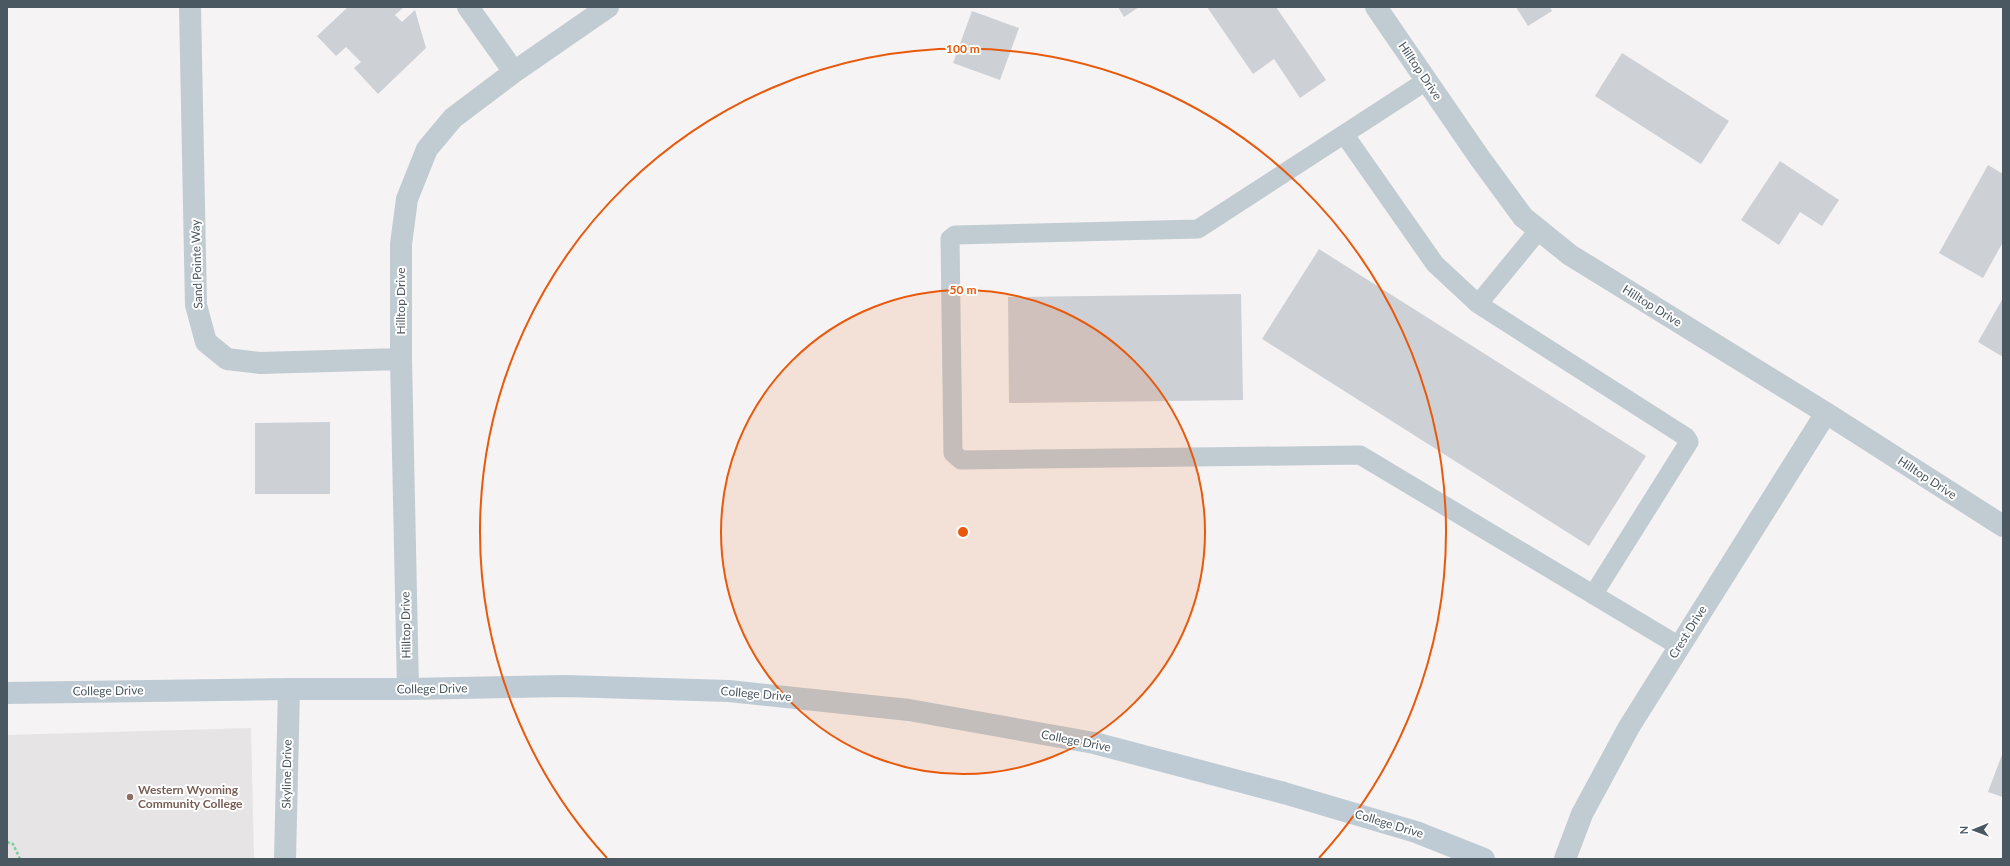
<svg xmlns="http://www.w3.org/2000/svg" width="2010" height="866" viewBox="0 0 2010 866" font-family="Lato,sans-serif">
	<rect width="100%" height="100%" fill="#f5f3f3"/>
	<!-- education -->
	<path fill="#e6e4e5" d="M251,728L254,859H7V735Z"/>
	<!-- building -->
	<path fill="#cdd0d5" d="M348,7H404L395,15L402,22L415,10L426,48L378,94L354,68L361,62L346,47L336,56L317,36Z
		M1118,7H1139L1124,17Z
		M1207,7H1276L1326,80L1300,98L1274,59L1253,74Z
		M1516,7H1550L1552,11L1528,26Z
		M972,11L1019,28L1000,80L953,63Z
		M1622,53L1729,121L1701,164L1595,96Z
		M1780,161L1839,200L1822,226L1800,212L1779,245L1741,220Z
		M1988,165L2003,174V242L1983,278L1939,253Z
		M1319,249L1646,456L1589,546L1262,339Z
		M1241,294L1243,400L1009,403L1008,297Z
		M2003,298V357L1978,342Z
		M330,422V494H255V423Z
		M2003,752V797L1988,792Z"/>
	<g fill="none" stroke-linecap="round" stroke-linejoin="round">
		<!-- path -->
		<path stroke="#7cce9e" stroke-width="2.5" stroke-dasharray="3 2" stroke-linecap="butt" d="M7,842L13,844L20,859"/>
		<!-- lane -->
		<path stroke="#c1cbd2" stroke-width="19" d="M1426,81L1198,229L955,235L950,239L953,453L961,460L1360,455L1679,646
			M1344,134L1435,264L1478,304
			M1539,230L1478,304L1686,437L1689,442L1593,595"/>
		<!-- street -->
		<path stroke="#c1cbd2" stroke-width="22" d="M190,7L196,305L206,342L227,359L260,363L401,359
			M468,7L514,72
			M1376,7L1479,157L1523,217L1570,255L1826,413L2003,526
			M408,689L401,359V244L407,199L427,149L453,118L514,72L608,7
			M285,859L289,689
			M1565,859L1582,814L1629,727L1826,413"/>
		<!-- secondary -->
		<path stroke="#bfcbd4" stroke-width="22" d="M7,693L289,689H408L566,686L729,691L909,710L1094,743L1284,793L1416,832L1484,859"/>
	</g>
	<!-- distance rings -->
	<circle cx="963" cy="532" r="242" fill="#e8590c" fill-opacity=".12"/>
	<g fill="none" stroke="#e8590c" stroke-width="2">
		<circle cx="963" cy="532" r="242"/>
		<path d="M607 858A483 483 0 1 1 1319 858"/>
	</g>
	<!-- markers -->
	<circle fill="#8d6e63" stroke="#fff" stroke-width="1.5" cx="130" cy="797" r="4"/>
	<g text-anchor="middle" stroke-width="4" stroke-linejoin="round" paint-order="stroke">
		<!-- street labels -->
		<g font-size="12" fill="#4a5861" stroke="#fff">
			<text transform="translate(1420 71) rotate(56)" y="4">Hilltop Drive</text>
			<text transform="translate(197 264) rotate(-92)" y="4">Sand Pointe Way</text>
			<text transform="translate(401 301) rotate(-90)" y="4">Hilltop Drive</text>
			<text transform="translate(1652 306) rotate(32)" y="4">Hilltop Drive</text>
			<text transform="translate(1927 478) rotate(33)" y="4">Hilltop Drive</text>
			<text transform="translate(406 625) rotate(-91)" y="4">Hilltop Drive</text>
			<text transform="translate(1688 632) rotate(-58)" y="4">Crest Drive</text>
			<text transform="translate(432 689) rotate(-1)" y="4">College Drive</text>
			<text transform="translate(108 691) rotate(-1)" y="4">College Drive</text>
			<text transform="translate(756 694) rotate(5)" y="4">College Drive</text>
			<text transform="translate(1076 741) rotate(11)" y="4">College Drive</text>
			<text transform="translate(287 774) rotate(-89)" y="4">Skyline Drive</text>
			<text transform="translate(1389 824) rotate(17)" y="4">College Drive</text>
		</g>
		<!-- education labels -->
		<g font-size="12" font-weight="bold" fill="#785e54" stroke="#fff" text-anchor="start">
			<text x="138" y="794">Western Wyoming<tspan x="138" dy="14">Community College</tspan></text>
		</g>
	</g>
	<circle cx="963" cy="532" r="6" fill="#e8590c" stroke="#fff" stroke-width="2"/>
	<g font-size="12" text-anchor="middle" font-weight="bold" fill="#e8590c" stroke="#fff" stroke-width="4" stroke-linejoin="round" paint-order="stroke">
		<text x="963" y="53">100 m</text>
		<text x="963" y="294">50 m</text>
	</g>
	<!-- border -->
	<rect width="2010" height="866" fill="none" stroke="#4a5861" stroke-width="16"/>
	<!-- north arrow -->
	<g transform="translate(1974 830) rotate(269)" stroke="#ffffff" stroke-width="3" paint-order="stroke">
	<path d="M0-3L7 15L0 10L-7 15Z" fill="#4a5861"/>
	<text y="-6" font-size="11" font-weight="bold" text-anchor="middle" fill="#4a5861">N</text>
	</g>
</svg>
